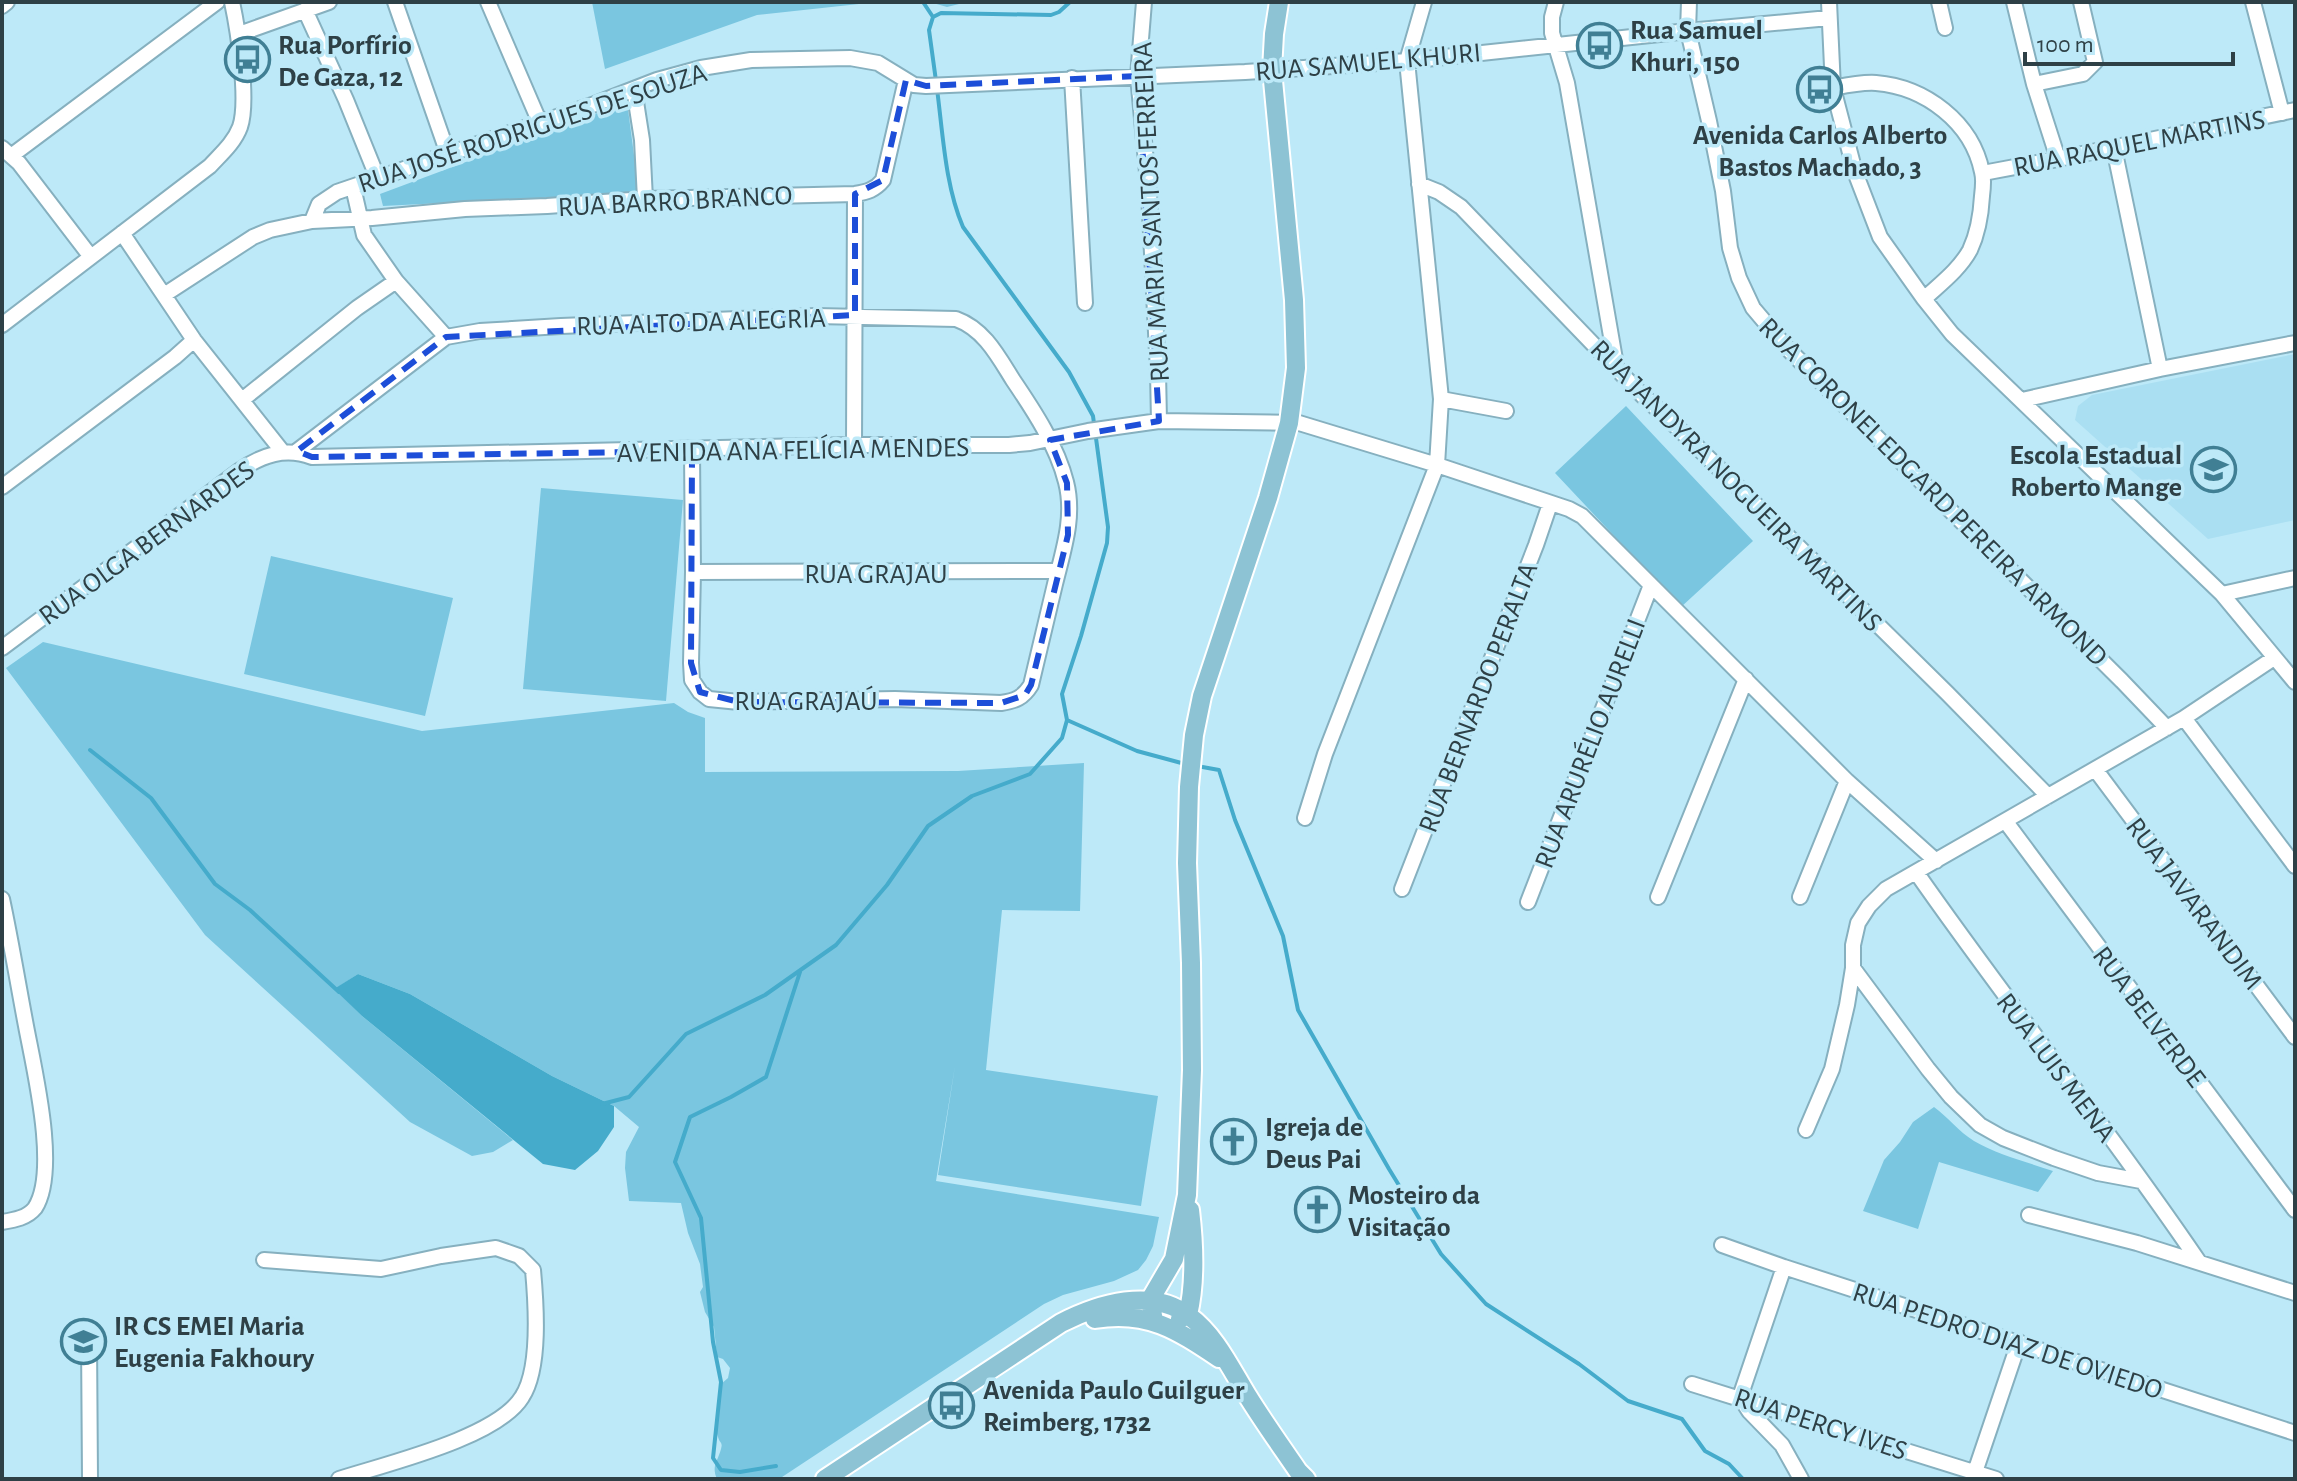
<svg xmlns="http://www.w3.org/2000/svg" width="2297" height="1481" viewBox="0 0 2297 1481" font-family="'Alegreya Sans',sans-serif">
	<rect width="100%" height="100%" fill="#bde9f8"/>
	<!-- built -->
	<path fill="#aadff2" d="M2295,354V520L2208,539L2075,420L2078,406L2092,395Z"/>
	<!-- green -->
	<path fill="#7ac6e0" d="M592,2H967L947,7L933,3L859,4L757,15L605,69Z
		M627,102L639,193L383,206L380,194Z
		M1626,406L1753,541L1681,607L1555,473Z
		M541,488L683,500L666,701L523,689Z
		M271,556L453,598L425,716L244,674Z
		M43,642L422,731L674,703L688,712L705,718V772L958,771L1084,763L1080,911L1002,910L986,1070L1158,1096L1141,1206L938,1175L955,1066L936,1181L1159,1217L1153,1246L1146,1260L1138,1270L1114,1281L1063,1295L1044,1304L779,1479H717C711,1466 718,1461 721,1449C723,1442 720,1444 718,1437C714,1427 718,1398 722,1387L720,1385L728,1378L730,1368L723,1359L717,1357L714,1327L705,1312L700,1292L703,1287L700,1264L688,1233L681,1203L629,1201L625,1168L626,1152L639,1127L614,1106L552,1076L410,994L358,974L335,989L362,1016L513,1140L493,1152L472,1156L410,1122L205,935L6,668Z
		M1934,1107C1948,1117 1958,1131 1974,1141C1998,1155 2027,1162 2053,1171L2038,1192L1939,1162L1918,1229L1863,1211L1884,1160L1900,1142L1913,1122Z"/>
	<!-- water -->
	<path fill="#45abcb" d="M358,974L410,994L552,1076L614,1106V1127L598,1151L575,1170L543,1164L362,1016L334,989Z"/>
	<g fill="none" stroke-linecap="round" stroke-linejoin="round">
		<!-- stream -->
		<path stroke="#45abcb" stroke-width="4" d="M923,2L933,17
			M936,81L929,30L933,17L941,13L1051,15L1059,12L1070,2
			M1067,720L1137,751L1185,764
			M90,750L151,798L215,884L250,910L339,992
			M1197,766L1219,770L1235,820L1283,936L1298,1010L1389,1169L1441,1254L1486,1304L1579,1364L1628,1401L1682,1419L1705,1451L1729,1464L1743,1479
			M602,1104L629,1097L686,1034L765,995L836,945L887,885L928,826L972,796L1030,774L1062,738L1067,720L1062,694L1081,636L1107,543L1108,527L1093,416L1069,372L963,227C945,185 943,134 937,89
			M776,1466L740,1472L721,1470L713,1458L721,1382L713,1342L701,1218L675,1162L690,1117L731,1097L766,1077L800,972"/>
		<defs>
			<path id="minor" d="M395,2L448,154
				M488,2L540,123
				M1144,2L1138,76L1149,194L1158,372L1159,421
				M1556,2L1552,17V33L1567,83L1616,365
				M1689,2L1688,31L1709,121L1723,191L1730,248L1739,278L1753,308L1786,347L2122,681L2167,728
				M1829,2L1833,88L1855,172L1880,237L1924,299L1952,334L2222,594L2295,682
				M1939,2L1945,28
				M2014,2L2034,84L2058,159
				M2253,2L2282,113
				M2,6L7,2
				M305,10L346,100L378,179
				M239,34L329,2
				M1072,78L1085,303
				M2034,84L2083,74L2095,62L2081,2
				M1833,88C1848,85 1862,82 1876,83C1925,87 1972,122 1982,172C1984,179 1983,188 1982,196C1981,214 1978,233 1970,250C1959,270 1940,284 1924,299
				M634,89L642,140L645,199
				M2,148L19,163L91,257
				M2114,148L2160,369
				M11,156L217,2
				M1983,173L2058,159L2295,110
				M1419,184L1439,192L1461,207L1642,395L1678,428L1947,693L2048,796
				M353,187L364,235L396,281
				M312,221L319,204L337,192L595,104L657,80L701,68L751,60L850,58L878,63L914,85L926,86L1245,72L1407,61L1688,31L1829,18
				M122,233L194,340L282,451
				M164,295L253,237L270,230L312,221L372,218L465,209L547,206L645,199L855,194C867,192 875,190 883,180L906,80
				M2,325L210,166C221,154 234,143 240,127C249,101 238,30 232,2
				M1441,399L1506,411
				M242,400L357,308L396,281L446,337
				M2022,400L2160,369L2295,343
				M854,445L855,194
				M297,451L446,337L480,331L561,326L816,316L956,319C984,329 998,356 1013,380C1034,411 1057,446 1066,482C1075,517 1063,551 1055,584C1047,618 1039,652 1031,685C1023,698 1015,701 1001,703L895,699L739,702L709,699L700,692L692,680L691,663L693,572L692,451
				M2,487L175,357L194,340
				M693,572L1058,571
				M2222,594L2295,578
				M2,648L239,471C262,455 285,447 312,457L854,445H1009L1030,443L1088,431L1159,421L1299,423L1437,465L1569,509L1582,516L1847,781L1936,861
				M2184,718L2295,866
				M2095,769L2295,1037
				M1305,818L1325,754L1437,465L1441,399L1407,61L1424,2
				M2006,822L2295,1210
				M1916,872C2008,1004 2109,1129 2199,1262
				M1402,889L1536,545L1550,504
				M1658,897L1746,679
				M1800,897L1847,781
				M2,899C11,941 18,984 26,1026C34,1069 59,1171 35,1208C27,1218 14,1220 2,1222
				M1528,902L1651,585
				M1853,968L1928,1069L1951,1097L1980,1125L2003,1138L2054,1158L2098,1173L2141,1181
				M1806,1130L1832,1069L1847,1005L1853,968V945L1858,923L1869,906L1886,889L2184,718L2274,658
				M2029,1215L2137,1243L2295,1293
				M1722,1245L1784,1267L2295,1433
				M264,1260L381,1269L441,1256L496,1248L519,1256L533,1270C536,1303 541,1368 522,1397C497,1438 385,1464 339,1479
				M1784,1267L1740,1397L1749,1411L1782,1445L1801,1479
				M89,1339L90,1479
				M1692,1384L1996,1479
				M1973,1478L2019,1342"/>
			<path id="major" d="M1095,1319C1147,1310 1177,1330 1219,1358
				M1180,1319L1188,1315C1196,1281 1194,1244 1190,1210
				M1154,1321L1150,1300L1174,1259L1187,1195L1192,1070L1191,963L1187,863L1189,787L1194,735L1202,696L1268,498L1289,423L1296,368L1294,300L1272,70L1274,34L1279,2
				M825,1479L1061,1323C1098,1304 1152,1287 1189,1316C1215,1335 1230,1367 1247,1395C1263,1421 1281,1446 1298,1471L1306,1479"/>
		</defs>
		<!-- minor casing -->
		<use href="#minor" stroke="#86b0bf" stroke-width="18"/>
		<!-- major casing -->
		<use href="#major" stroke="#fff" stroke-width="22"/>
		<!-- minor -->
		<use href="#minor" stroke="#fff" stroke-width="14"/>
		<!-- major -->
		<use href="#major" stroke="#8dc3d4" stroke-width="18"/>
	</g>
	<!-- marked area -->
	<path fill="none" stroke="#1d4ed8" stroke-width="6" stroke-dasharray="16 10" stroke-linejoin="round" d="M1138,76L1159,421L1050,440L1067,483L1068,535L1031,685L1025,695L1001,703L739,702L700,692L691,663L692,451L312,457L297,451L446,337L855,315V194L883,180L906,80L926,86Z"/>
	<!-- icons -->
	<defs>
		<symbol id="bus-ring" viewBox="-11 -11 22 22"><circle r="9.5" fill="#bde9f8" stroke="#407f94" stroke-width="1.5"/><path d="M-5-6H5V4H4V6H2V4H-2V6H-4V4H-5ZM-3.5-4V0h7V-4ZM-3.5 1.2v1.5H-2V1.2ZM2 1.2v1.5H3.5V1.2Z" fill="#407f94"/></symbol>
		<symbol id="school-ring" viewBox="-11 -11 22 22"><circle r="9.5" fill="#bde9f8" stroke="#407f94" stroke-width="1.5"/><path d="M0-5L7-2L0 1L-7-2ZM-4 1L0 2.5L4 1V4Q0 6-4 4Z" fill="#407f94"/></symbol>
		<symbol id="church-ring" viewBox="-11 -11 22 22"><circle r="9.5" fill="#bde9f8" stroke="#407f94" stroke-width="1.5"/><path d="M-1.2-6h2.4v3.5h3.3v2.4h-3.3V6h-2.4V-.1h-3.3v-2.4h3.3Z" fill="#407f94"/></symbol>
	</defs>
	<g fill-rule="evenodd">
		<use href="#bus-ring" x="1574" y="20" width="51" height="51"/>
		<use href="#bus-ring" x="222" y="34" width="51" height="51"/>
		<use href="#bus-ring" x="1794" y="64" width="51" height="51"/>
		<use href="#school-ring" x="2188" y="444" width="51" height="51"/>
		<use href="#church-ring" x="1208" y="1116" width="51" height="51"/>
		<use href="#church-ring" x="1292" y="1184" width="51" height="51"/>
		<use href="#school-ring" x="58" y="1316" width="51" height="51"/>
		<use href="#bus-ring" x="926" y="1380" width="51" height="51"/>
	</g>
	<g text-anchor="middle" stroke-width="7" stroke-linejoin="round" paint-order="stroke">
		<!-- poi labels -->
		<g font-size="28" font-weight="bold" fill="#2e4046" stroke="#bde9f8" text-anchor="start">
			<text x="1630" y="39">Rua Samuel<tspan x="1630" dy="32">Khuri, 150</tspan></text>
			<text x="278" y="54">Rua Porfírio<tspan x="278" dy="32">De Gaza, 12</tspan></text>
			<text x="1820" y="144" text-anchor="middle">Avenida Carlos Alberto<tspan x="1820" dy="32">Bastos Machado, 3</tspan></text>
			<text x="2182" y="464" text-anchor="end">Escola Estadual<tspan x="2182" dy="32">Roberto Mange</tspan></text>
			<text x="1265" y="1136">Igreja de<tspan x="1265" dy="32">Deus Pai</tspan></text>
			<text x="1348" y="1204">Mosteiro da<tspan x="1348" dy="32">Visitação</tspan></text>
			<text x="114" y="1335">IR CS EMEI Maria<tspan x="114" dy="32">Eugenia Fakhoury</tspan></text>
			<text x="983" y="1399">Avenida Paulo Guilguer<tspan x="983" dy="32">Reimberg, 1732</tspan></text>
		</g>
		<!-- street labels -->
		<g font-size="28" fill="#2e4046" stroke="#bde9f8">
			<text transform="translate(1368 61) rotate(-5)" y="10">RUA SAMUEL KHURI</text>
			<text transform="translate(532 127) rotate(-18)" y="10">RUA JOSÉ RODRIGUES DE SOUZA</text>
			<text transform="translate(2139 142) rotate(-11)" y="10">RUA RAQUEL MARTINS</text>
			<text transform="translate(675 200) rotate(-3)" y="10">RUA BARRO BRANCO</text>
			<text transform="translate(1150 212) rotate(-93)" y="10">RUA MARIA SANTOS FERREIRA</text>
			<text transform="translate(701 321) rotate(-2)" y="10">RUA ALTO DA ALEGRIA</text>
			<text transform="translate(793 449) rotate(-1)" y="10">AVENIDA ANA FELÍCIA MENDES</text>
			<text transform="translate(1737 485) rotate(45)" y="10">RUA JANDYRA NOGUEIRA MARTINS</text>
			<text transform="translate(1934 491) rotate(45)" y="10">RUA CORONEL EDGARD PEREIRA ARMOND</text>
			<text transform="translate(146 542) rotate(-36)" y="10">RUA OLGA BERNARDES</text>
			<text x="876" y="583">RUA GRAJAU</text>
			<text transform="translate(1477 697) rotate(-69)" y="10">RUA BERNARDO PERALTA</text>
			<text x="806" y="710">RUA GRAJAÚ</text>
			<text transform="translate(1589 743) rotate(-69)" y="10">RUA ARURÉLIO AURELLI</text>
			<text transform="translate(2195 903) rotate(53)" y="10">RUA JAVARANDIM</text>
			<text transform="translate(2150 1016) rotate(53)" y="10">RUA BELVERDE</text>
			<text transform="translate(2057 1067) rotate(53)" y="10">RUA LUIS MENA</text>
			<text transform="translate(2008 1340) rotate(18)" y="10">RUA PEDRO DIAZ DE OVIEDO</text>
			<text transform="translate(1821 1423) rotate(18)" y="10">RUA PERCY IVES</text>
		</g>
	</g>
	<!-- border -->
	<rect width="2297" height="1481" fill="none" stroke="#2e4046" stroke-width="8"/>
	<!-- scale -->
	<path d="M2025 52v12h208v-12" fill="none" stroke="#2e4046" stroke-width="4"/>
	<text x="2037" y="52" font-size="24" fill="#2e4046" stroke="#bde9f8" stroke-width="6" paint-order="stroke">100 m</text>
</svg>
